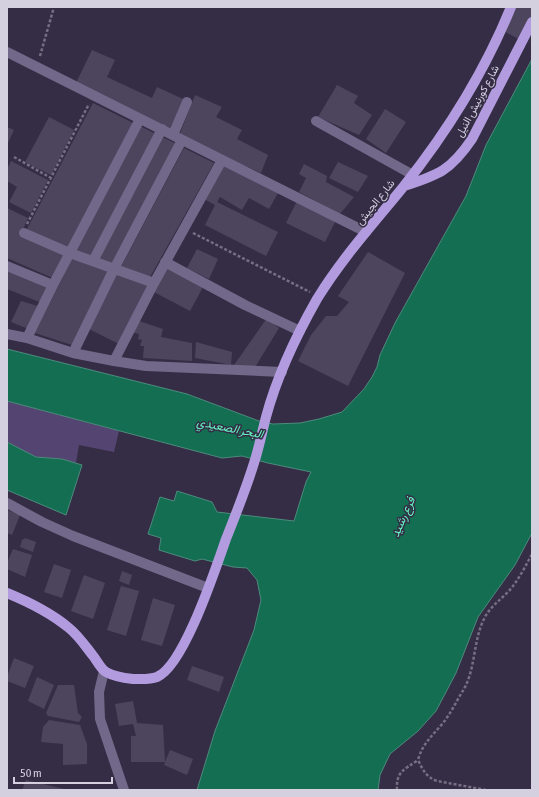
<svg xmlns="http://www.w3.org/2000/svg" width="539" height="797" viewBox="0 0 539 797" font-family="'Asap Condensed',Vazirmatn,sans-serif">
	<rect width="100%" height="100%" fill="#352d45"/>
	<!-- green -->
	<path fill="#544472" d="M7,401L119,431L114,452L79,445L76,463L62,459L36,457L7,442Z"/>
	<!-- water -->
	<path fill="#136e52" stroke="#4d8b7d" d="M532,59V533L515,565L478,617L456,673L436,711L418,731L390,754L380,775L378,790H197L215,731L254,630L261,600L257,580L247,568L233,567L202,559L195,561L159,550L161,538L148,534L160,497L174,501L177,491L212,502L217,512L294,521L306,482L311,472L268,463L242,456L222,458L7,401V349L187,394L259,421L273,424L300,423L319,419L342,412L364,389L372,377L377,367L380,355L395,323L466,196L486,145Z
		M7,442L36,457L62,459L82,465L66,515L7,490Z"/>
	<!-- building -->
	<path fill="#4d455e" d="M516,7H532V16L520,40L504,31Z
		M92,50L115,60L107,77L152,98L157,87L183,99L170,131L75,85Z
		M337,85L358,96L354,103L372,115L359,135L318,117Z
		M195,95L222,107L216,117L242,130L237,139L268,155L261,173L179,136Z
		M93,103L135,124L69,249L27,229Z
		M385,109L406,122L386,153L366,139Z
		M49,117L74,130L51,175L25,162Z
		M140,126L156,134L90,256L76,250Z
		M7,127L14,130L7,145Z
		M160,136L177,144L111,264L96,258Z
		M184,148L214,163L149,279L121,267Z
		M11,161L48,180L31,213L9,202L17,187L7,181V169Z
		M338,162L368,176L358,192L329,178Z
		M223,163L278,193L269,209L249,198L242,210L220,197L217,202L278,232L266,256L205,225L215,205L204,199Z
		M304,164L327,176L326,182L354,197L340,214L299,192L306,178L299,174Z
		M297,201L336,220L325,242L286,223Z
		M7,208L28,218L21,234L66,254L55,279L7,258Z
		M197,249L218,259L209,279L187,268Z
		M368,252L405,273L348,386L298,361L311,335L326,316H337L349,302L338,296Z
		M73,256L111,272L72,345L35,333Z
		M166,268L203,287L190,311L154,292Z
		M8,269L50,286L42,303L7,289Z
		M117,271L147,286L119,344L89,329Z
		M21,301L38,306L30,327L26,328L11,322Z
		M267,318L279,328L254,369L234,365Z
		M139,321L163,329L161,337L192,343V361L143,358L144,346H140L142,340L138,339L139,334L132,332Z
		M196,342L232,352L231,365L195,358Z
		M7,510L20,515L12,535L7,533Z
		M25,538L36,542L33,552L20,547L22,540Z
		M13,549L32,555L25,577L7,569V563Z
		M54,564L71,570L62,598L44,592Z
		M122,571L132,575L129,585L119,581Z
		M84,575L105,583L93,619L71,611Z
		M121,586L139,591L126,636L107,630Z
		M153,598L175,605L162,646L141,640Z
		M14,658L34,666L25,688L7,681V677Z
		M192,666L224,677L219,692L187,680Z
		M37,677L54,685L44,709L28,701Z
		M58,685H74L78,713L82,717L79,722L48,716L46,713Z
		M133,701L137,723L163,725L165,762L170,750L193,759L187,775L164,765L165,762H131V736H136L133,724L119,726L115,704Z
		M49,720L80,725L87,744V764L63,765V744L41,742L43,727Z
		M26,780L64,789V790H22Z"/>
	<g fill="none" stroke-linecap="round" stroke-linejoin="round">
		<!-- path -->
		<path stroke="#766f84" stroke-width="2.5" stroke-dasharray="3 2" stroke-linecap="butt" d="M40,56L54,7
			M14,157L51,178
			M27,224L89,104
			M193,233L310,292
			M397,790C396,771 404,770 418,760
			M486,790L437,781C426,777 423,770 418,760C422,744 433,735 443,723C451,713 457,700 464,689C476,667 473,641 484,619C489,608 499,601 508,592C518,581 525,567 532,554"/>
		<!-- minor -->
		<path stroke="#726889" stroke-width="10" d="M7,52L366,232
			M316,121L413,175
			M173,135L187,102
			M24,233L70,253L154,283L222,160
			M93,261L162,129
			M165,262L245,305L300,331
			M7,266L53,285
			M7,334L27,338L73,353L114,361L146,366L282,372
			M27,338L53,285L140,119
			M73,353L114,269L182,140
			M114,361L154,283
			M7,503L42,522L73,536L208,588
			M104,671L99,692L100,719L124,790"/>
		<!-- major -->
		<path stroke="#b29cdf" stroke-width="10" d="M404,186C439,175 451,170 472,139L532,22
			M7,593C29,602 51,613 69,628C79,636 86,647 94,657C97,661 101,669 106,672C113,676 124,678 133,679C141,679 149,680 157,677C184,666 216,567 226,539C236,514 246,489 254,463C259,448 262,432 266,417C277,376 296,336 317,299C342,258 374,223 404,186C447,132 485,71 511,7"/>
	</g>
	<g text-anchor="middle" stroke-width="3" stroke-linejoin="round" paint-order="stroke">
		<!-- street labels -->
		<g font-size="11" fill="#d4d0e0" stroke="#352d45">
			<text transform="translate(477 101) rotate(-62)" y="4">شارع كورنيش النيل</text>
			<text transform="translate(375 202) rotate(-51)" y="4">شارع الجيش</text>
		</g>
		<!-- water labels -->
		<g font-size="12" font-style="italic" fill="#65f7c4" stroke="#352d45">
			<text transform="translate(230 428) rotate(11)" y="4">البحر الصعيدي</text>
			<text transform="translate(403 517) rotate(-66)" y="4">فرع رشيد</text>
		</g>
	</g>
	<!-- border -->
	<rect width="539" height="797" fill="none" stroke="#d4d0e0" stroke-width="16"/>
	<!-- scale -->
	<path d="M14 777v6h98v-6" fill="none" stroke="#d4d0e0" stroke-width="2"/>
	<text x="20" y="777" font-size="12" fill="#d4d0e0" stroke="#352d45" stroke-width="3" paint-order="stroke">50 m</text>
</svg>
